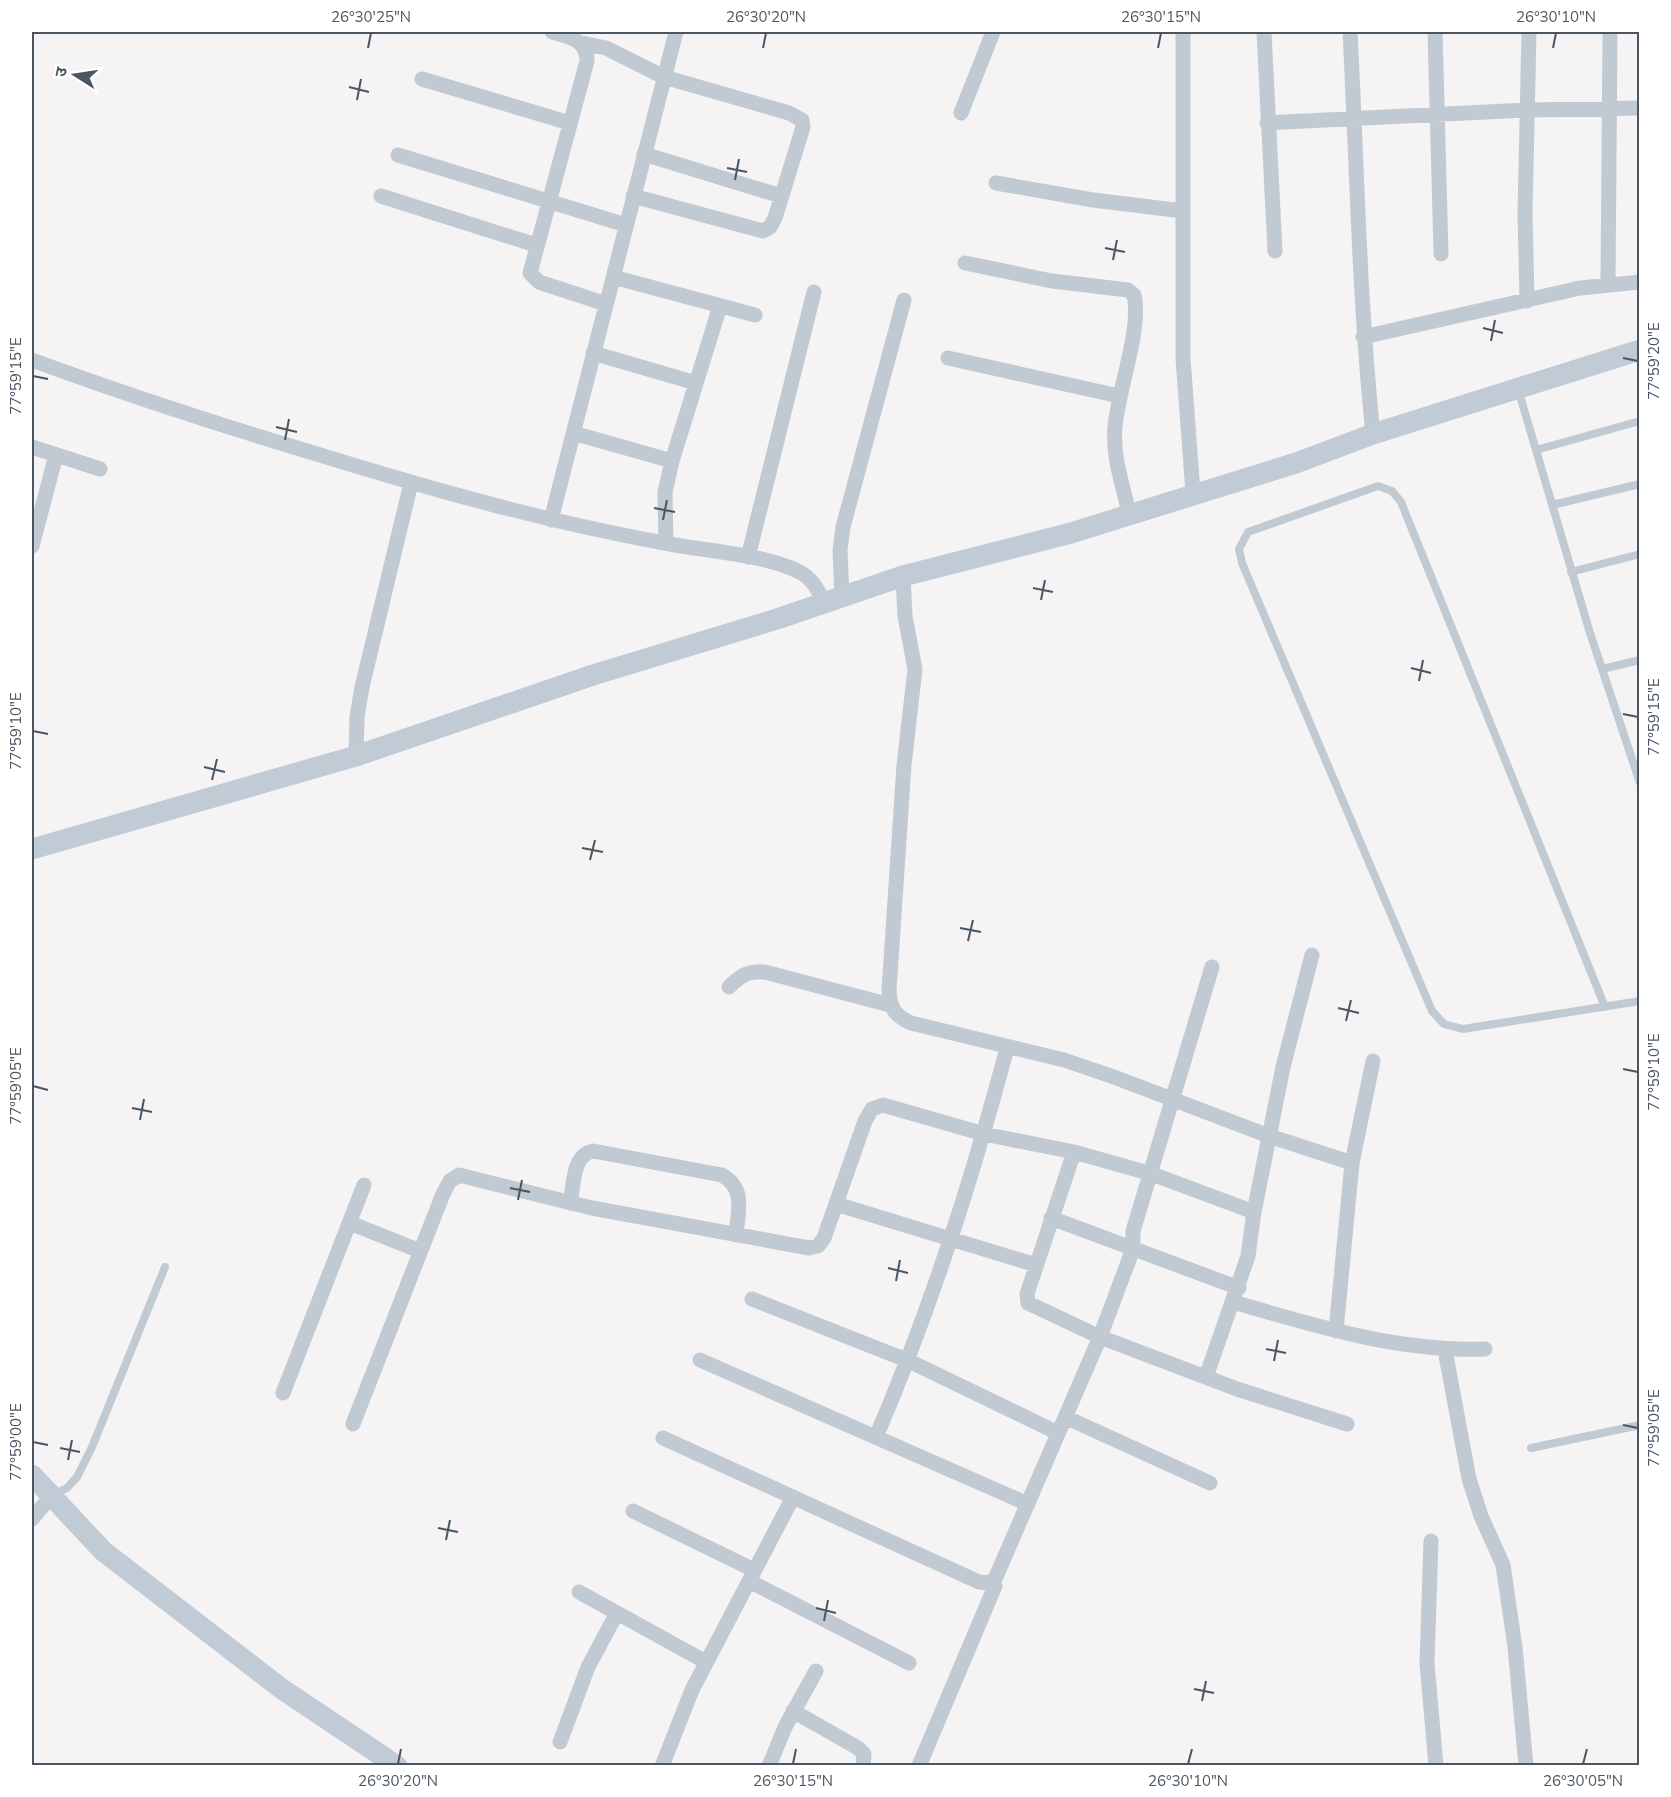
<svg xmlns="http://www.w3.org/2000/svg" width="1671" height="1797" viewBox="0 0 1671 1797" font-family="Mulish,'Noto Sans Devanagari',sans-serif">
	<rect width="100%" height="100%" fill="#f5f3f3"/>
	<g fill="none" stroke-linecap="round" stroke-linejoin="round">
		<!-- lane -->
		<path stroke="#c1cad2" stroke-width="8" d="M1518,389L1590,633L1640,783
			M1536,450L1640,421
			M1552,505L1640,484
			M1571,572L1640,554
			M1602,669L1640,660
			M1605,1007L1401,502L1392,491L1378,486L1248,532L1239,549L1242,563L1432,1011L1444,1024L1463,1029L1640,1001
			M1531,1448L1640,1425
			M52,1495L67,1488L77,1477L92,1447L165,1267"/>
		<!-- street -->
		<path stroke="#c1cad2" stroke-width="15" d="M552,32C570,37 587,40 587,61L530,273L539,282L606,304
			M1183,32V358L1193,493
			M1264,32L1275,251
			M1350,32C1357,166 1359,301 1373,434
			M1435,32L1441,254
			M582,43L606,48L664,77L789,113L802,120L803,127L775,218L770,227L763,231L633,196
			M422,79L570,123
			M961,113L993,32
			M1267,123L1528,110L1640,108
			M644,154L781,196
			M398,155L626,225
			M996,183L1093,200L1183,211
			M381,196L536,245
			M965,263L1052,281L1128,290L1134,295C1142,328 1118,390 1115,427C1112,455 1123,486 1129,513
			M613,277L755,315
			M1608,284L1610,32
			M1527,301L1525,213L1529,32
			M1363,337L1580,288L1640,282
			M593,353L696,383
			M948,358L1119,396
			M32,360C127,395 223,426 320,455C437,491 555,524 675,545C710,551 774,556 803,574C814,581 819,592 824,603
			M573,433L672,461
			M32,447L100,469
			M551,520L676,32
			M666,543L665,492L672,461L720,306
			M32,546L56,455
			M748,557L814,292
			M903,576L905,616L915,669L904,765L889,990C890,1008 894,1015 911,1023L1064,1060L1114,1077L1269,1136L1352,1163
			M842,597L840,550L843,527L904,300
			M356,756L357,717L362,687L411,483
			M729,987C741,975 748,971 765,972L890,1005
			M1074,1152L1027,1294L1028,1303L1100,1337L1237,1389L1347,1424
			M570,1203C574,1185 572,1155 593,1151L722,1175C746,1189 738,1211 736,1235
			M836,1204L1036,1265
			M1051,1218L1239,1288
			M350,1223L420,1251
			M752,1299L909,1361L1058,1433
			M1233,1302C1316,1326 1399,1352 1485,1349
			M1336,1331L1352,1163L1373,1061
			M1445,1350L1469,1479L1481,1516L1503,1565L1515,1647L1526,1766
			M700,1360L1028,1504
			M1206,1377L1248,1256L1254,1212L1283,1067L1312,955
			M283,1393L364,1185
			M1065,1417L1210,1483
			M353,1424L443,1194L450,1181L459,1175L592,1208L809,1248L818,1246L824,1238L865,1121L872,1109L883,1105L984,1134L1074,1152L1152,1174L1254,1212
			M876,1437C930,1311 972,1180 1007,1048
			M663,1438L979,1582L988,1583L995,1579L1100,1337L1133,1249V1231L1212,967
			M633,1511L754,1570
			M32,1519L51,1496
			M1431,1541L1427,1663L1436,1766
			M749,1581L909,1663
			M579,1592L706,1662
			M793,1711L858,1748L864,1754L863,1766
			M560,1742L588,1667L617,1613
			M662,1766L692,1690L793,1497
			M769,1766L785,1727L816,1671
			M919,1766L995,1586"/>
		<!-- secondary -->
		<path stroke="#c1cbd6" stroke-width="21" d="M32,849L356,756L593,675L777,619L903,576L1071,533L1296,463L1373,434L1640,350
			M32,1475L103,1551L282,1689L397,1766"/>
	</g>
	<!-- ticks -->
	<path fill="none" stroke="#4a5661" stroke-width="2" d="M368,48L371,33M763,48L766,33M1158,48L1161,33M1553,48L1556,33M349,87L369,92M357,100L361,79M727,168L747,172M735,180L739,159M1105,248L1125,252M1113,260L1117,240M1483,328L1503,333M1491,341L1495,320M1623,358L1638,361M33,376L48,379M276,427L297,432M285,440L289,419M654,508L675,512M663,520L667,500M1033,588L1053,592M1041,600L1045,580M1411,668L1431,673M1419,681L1423,660M1623,714L1638,717M33,731L48,734M204,767L225,772M212,780L217,759M582,848L603,852M590,860L595,840M960,928L981,932M968,941L973,920M1338,1008L1359,1013M1346,1021L1351,1000M1623,1069L1638,1072M33,1086L48,1090M132,1108L152,1112M140,1120L144,1099M510,1188L530,1192M518,1200L522,1180M888,1268L908,1273M896,1281L900,1260M1266,1349L1286,1353M1274,1361L1278,1340M1623,1425L1638,1428M33,1442L48,1445M60,1448L80,1452M68,1460L72,1440M438,1528L458,1532M446,1540L450,1520M816,1608L836,1613M824,1621L828,1600M1194,1689L1214,1693M1202,1701L1206,1681M398,1764L401,1749M793,1764L796,1749M1188,1764L1192,1749M1583,1764L1587,1749"/>
	<!-- border -->
	<rect width="1671" height="1797" fill="none" stroke="#ffffff" stroke-width="66"/>
	<!-- north arrow -->
	<g transform="translate(75 75) rotate(282)" stroke="#ffffff" stroke-width="4.5" paint-order="stroke">
	<path d="M0-4.5L10 22L0 15L-10 22Z" fill="#4a5661"/>
	<text y="-9" font-size="16" font-weight="bold" text-anchor="middle" fill="#4a5661">उ</text>
	</g>
	<rect x="33" y="33" width="1605" height="1731" fill="none" stroke="#4a5661" stroke-width="2"/>
	<g font-size="15" text-anchor="middle" fill="#4a5661">
		<text x="371" y="22">26°30'25"N</text>
		<text x="766" y="22">26°30'20"N</text>
		<text x="1161" y="22">26°30'15"N</text>
		<text x="1556" y="22">26°30'10"N</text>
		<text transform="translate(1654 361) rotate(-90)" y="5">77°59'20"E</text>
		<text transform="translate(16 376) rotate(-90)" y="5">77°59'15"E</text>
		<text transform="translate(1654 717) rotate(-90)" y="5">77°59'15"E</text>
		<text transform="translate(16 731) rotate(-90)" y="5">77°59'10"E</text>
		<text transform="translate(1654 1072) rotate(-90)" y="5">77°59'10"E</text>
		<text transform="translate(16 1086) rotate(-90)" y="5">77°59'05"E</text>
		<text transform="translate(1654 1428) rotate(-90)" y="5">77°59'05"E</text>
		<text transform="translate(16 1442) rotate(-90)" y="5">77°59'00"E</text>
		<text x="398" y="1786">26°30'20"N</text>
		<text x="793" y="1786">26°30'15"N</text>
		<text x="1188" y="1786">26°30'10"N</text>
		<text x="1583" y="1786">26°30'05"N</text>
	</g>
</svg>
